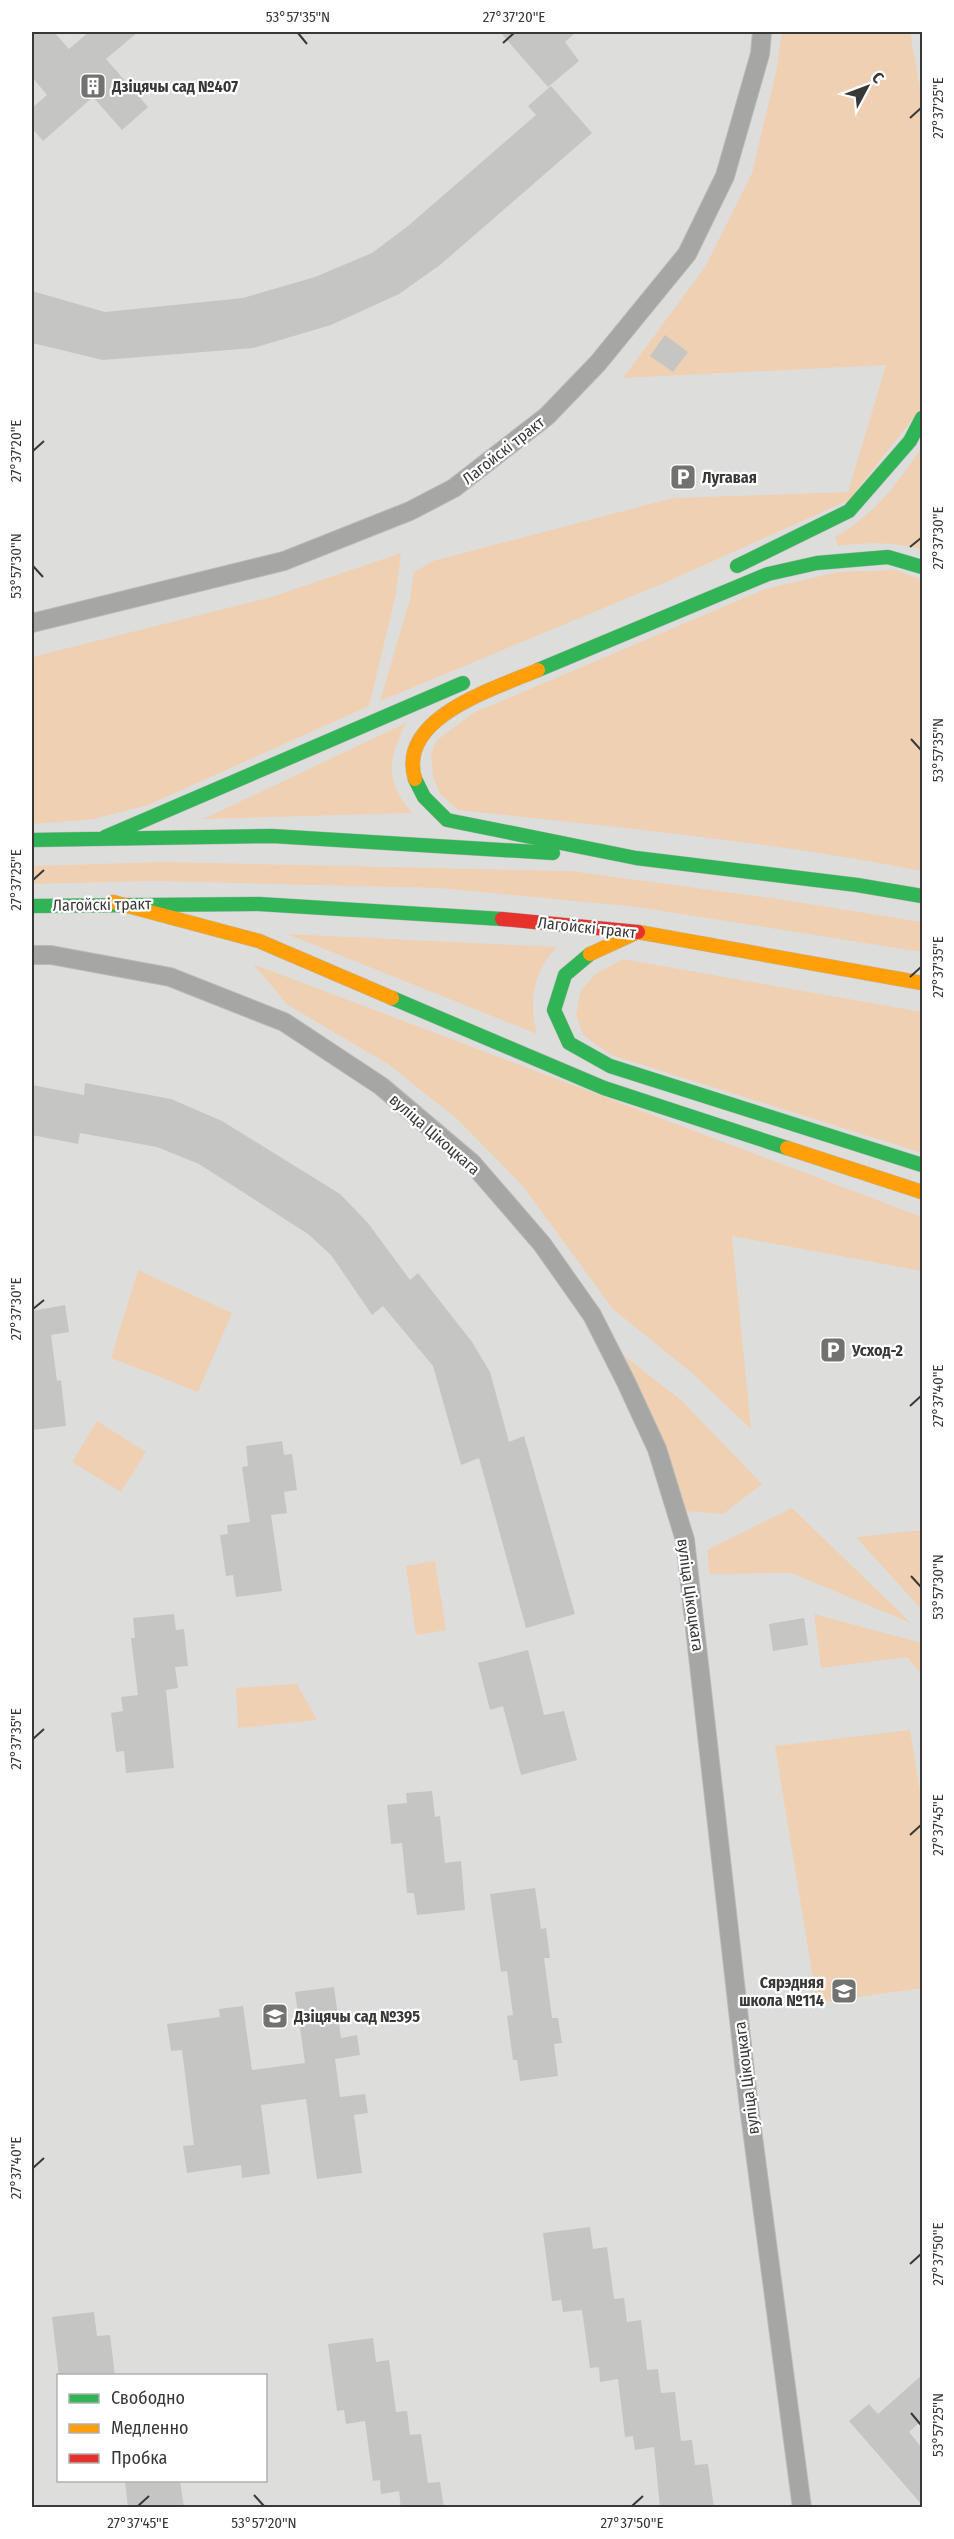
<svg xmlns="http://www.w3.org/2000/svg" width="954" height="2539" viewBox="0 0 954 2539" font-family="'Fira Sans Condensed',sans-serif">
	<rect width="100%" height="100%" fill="#dddedc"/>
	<!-- green -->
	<path fill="#efd0b3" d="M782,32H910L922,100V407L849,500L664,583L380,701L410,599L414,572L433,561L673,498L848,492L886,365L623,378L705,267L752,173L776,72Z
		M922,447V550C894,542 868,542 838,546L835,537C874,515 898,483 922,447Z
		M401,553L396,594L369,706L148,805L94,819L32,824V657L271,597Z
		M896,570L922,580V871C769,841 613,827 458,810L440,794L433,777L431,755L436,741L473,713L765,589L838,572Z
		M406,723C388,760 384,780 412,813L203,819Z
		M164,862L570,871L778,899L922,922V952L637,907L439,888L150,881L32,884V866Z
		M287,934L557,947C533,972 528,1000 537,1034Z
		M623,959L922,1012V1153L611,1055L583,1035L576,1015L580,992L594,975Z
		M253,964L922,1217V1271L732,1236L751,1429L693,1374L613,1309L522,1185L456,1118L388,1064L288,1005Z
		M138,1270L232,1313L198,1392L111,1358Z
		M623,1355L681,1400L762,1484L723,1514L684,1511Z
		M97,1421L146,1452L121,1492L72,1462Z
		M792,1508L911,1623L791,1573L710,1574L707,1550Z
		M922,1530V1610L856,1537Z
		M435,1561L446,1630L416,1635L406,1566Z
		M814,1614L922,1643V1675L907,1657L821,1668Z
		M297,1684L317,1720L238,1728L236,1688Z
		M910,1730L922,1804V1988L817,2003L775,1746Z"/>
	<!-- building -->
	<path fill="#c5c5c4" d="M32,32H54L69,49L89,32H138L106,59L148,107L122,130L93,97L43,141L32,128V108L47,95L32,77Z
		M500,32H576L565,42L579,61L548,87Z
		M551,86L592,133L440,265L399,294L331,325L253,348L103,360L32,343V291L105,312L243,298L315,277L372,253L408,226L536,115L528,106Z
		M665,335L688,352L673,372L650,356Z
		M85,1083L171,1099L222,1121L340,1194L368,1223L410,1280L418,1273L472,1342L490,1372L509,1442L524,1436L575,1614L526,1628L479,1458L461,1465L433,1366L383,1306L372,1315L331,1255L308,1234L199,1164L157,1147L80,1133L78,1144L32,1135V1085L84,1095Z
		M65,1305L69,1332L51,1335L57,1381L61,1380L66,1426L32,1430V1311Z
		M282,1441L284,1455L292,1454L297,1490L284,1492L287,1513L271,1515L282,1591L236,1597L233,1575L226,1576L220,1535L228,1534L227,1525L250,1522L242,1467L248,1466L246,1446Z
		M174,1614L176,1630L184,1629L188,1666L175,1667L178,1688L166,1690L174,1768L126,1773L124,1751L116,1752L111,1713L123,1711L121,1697L138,1695L131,1638H135L133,1618Z
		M804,1618L808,1645L773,1651L769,1624Z
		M528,1650L544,1715L564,1711L577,1760L521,1775L503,1706L490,1710L478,1663Z
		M432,1791L435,1817L440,1816L445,1863L461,1861L465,1910L417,1915L414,1893H407L402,1843L391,1844L387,1805L407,1803L406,1793Z
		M535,1888L541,1929L546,1928L550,1958H544L552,2018H558L562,2043L554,2044L558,2076L520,2081L517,2060H513L507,2016L513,2015L507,1971L501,1972L490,1894Z
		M334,1987L341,2038L357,2035L360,2055L335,2059L340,2097L365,2094L368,2113L354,2115L362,2173L317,2179L306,2099L261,2105L270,2174L242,2178L241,2165L187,2173L183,2146L194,2145L182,2050L171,2051L167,2024L220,2017L219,2009L243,2006L252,2070L305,2063L295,1992Z
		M590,2227L593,2249L607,2247L614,2299L624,2298L627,2322L641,2320L647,2370L658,2369L661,2393L675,2392L681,2441L692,2440L695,2465L708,2464L714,2508H660L654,2447L635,2450L633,2436L625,2437L618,2379L600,2382L599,2367L590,2368L582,2310L563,2312L561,2300L552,2301L543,2233Z
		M94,2312L97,2336L110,2335L115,2376H59L52,2317Z
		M373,2338L376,2362L389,2360L396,2412L407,2411L410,2435L421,2434L428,2483L440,2482L444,2508H401L399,2491L381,2494L380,2480L373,2481L365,2421L346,2424L344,2410L337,2411L328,2344Z
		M922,2375V2420L909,2432L922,2448V2505L849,2421L869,2404L878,2414Z
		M125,2481H180L184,2508H128Z"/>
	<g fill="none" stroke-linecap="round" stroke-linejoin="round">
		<defs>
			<path id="street" d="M32,623L284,561L410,511L454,488L547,416L598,363L687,254L725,176L760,54L762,32
				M32,955H51L170,977L284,1022L381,1086L472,1163L542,1244L592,1315L626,1382L657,1449L685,1540L748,2099L802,2508"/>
			<path id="fast" d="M737,566L849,511L910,441L922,418
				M538,670L768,574L817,563L888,557L922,567
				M415,779L424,797L447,820L636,858L857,885L922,896
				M105,837L463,683
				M32,840L272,836L553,853
				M32,906L259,904L502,919
				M590,954L565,975L554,1010L569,1043L610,1066L922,1165
				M392,998L604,1088L787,1148"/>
			<path id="slow" d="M415,779C396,717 497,688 538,670
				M113,902L259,941L392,998
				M590,954L638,932L922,983
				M787,1148L922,1192"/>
			<path id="jam" d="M502,919L638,932"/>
		</defs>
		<!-- street casing -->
		<use href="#street" stroke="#b9bab8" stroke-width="20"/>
		<!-- fast casing -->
		<use href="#fast" stroke="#b9bab8" stroke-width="15"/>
		<!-- slow casing -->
		<use href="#slow" stroke="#b9bab8" stroke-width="15"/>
		<!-- jam casing -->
		<use href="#jam" stroke="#b9bab8" stroke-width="15"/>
		<!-- street -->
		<use href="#street" stroke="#a6a6a5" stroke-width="18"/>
		<!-- fast -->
		<use href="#fast" stroke="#30b455" stroke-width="14"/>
		<!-- slow -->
		<use href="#slow" stroke="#ff9f0a" stroke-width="14"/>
		<!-- jam -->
		<use href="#jam" stroke="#e5322d" stroke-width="14"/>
	</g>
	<!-- ticks -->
	<path fill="none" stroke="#383937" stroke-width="2" d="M298,33L307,44M503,43L514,33M910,118L921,108M33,451L44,441M910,547L921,538M33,566L43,577M911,739L921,750M33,880L44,870M910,977L921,967M33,1309L44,1300M910,1406L921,1396M911,1576L921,1587M33,1739L44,1729M910,1835L921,1825M33,2168L44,2158M910,2264L921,2254M911,2413L921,2425M254,2495L264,2506M138,2506L149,2496M632,2506L643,2496"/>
	<!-- icons -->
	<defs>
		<symbol id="building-square" viewBox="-11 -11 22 22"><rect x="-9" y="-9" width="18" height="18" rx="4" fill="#727371" stroke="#fff"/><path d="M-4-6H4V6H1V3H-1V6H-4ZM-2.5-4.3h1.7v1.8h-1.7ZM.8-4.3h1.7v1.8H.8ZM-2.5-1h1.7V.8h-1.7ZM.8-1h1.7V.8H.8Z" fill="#fff"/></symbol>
		<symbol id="parking-square" viewBox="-11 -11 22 22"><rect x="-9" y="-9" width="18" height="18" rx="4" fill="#727371" stroke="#fff"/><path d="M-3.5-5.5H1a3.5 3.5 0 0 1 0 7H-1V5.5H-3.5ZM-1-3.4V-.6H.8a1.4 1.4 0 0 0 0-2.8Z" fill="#fff"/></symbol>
		<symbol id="school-square" viewBox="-11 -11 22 22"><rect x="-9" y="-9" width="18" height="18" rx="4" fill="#727371" stroke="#fff"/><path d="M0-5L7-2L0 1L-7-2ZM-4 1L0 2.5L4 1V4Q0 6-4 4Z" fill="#fff"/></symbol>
	</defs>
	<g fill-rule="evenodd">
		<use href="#building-square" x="78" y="71" width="30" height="30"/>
		<use href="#parking-square" x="668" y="462" width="30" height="30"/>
		<use href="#parking-square" x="818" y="1335" width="30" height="30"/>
		<use href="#school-square" x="829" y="1976" width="30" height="30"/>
		<use href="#school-square" x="260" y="2001" width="30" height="30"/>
	</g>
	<g text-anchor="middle" stroke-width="4.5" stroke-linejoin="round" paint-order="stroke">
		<!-- poi labels -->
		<g font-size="16" font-weight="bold" fill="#383937" stroke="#fff" text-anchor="start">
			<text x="112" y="92">Дзіцячы сад №407</text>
			<text x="702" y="483">Лугавая</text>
			<text x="852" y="1356">Усход-2</text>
			<text x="824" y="1988" text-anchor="end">Сярэдняя<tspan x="824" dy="18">школа №114</tspan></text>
			<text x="294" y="2022">Дзіцячы сад №395</text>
		</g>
		<!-- street labels -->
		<g font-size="16" fill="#383937" stroke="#fff">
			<text transform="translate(503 450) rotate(-38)" y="6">Лагойскі тракт</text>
			<text transform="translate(102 904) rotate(-1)" y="6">Лагойскі тракт</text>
			<text transform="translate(587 927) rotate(6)" y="6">Лагойскі тракт</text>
			<text transform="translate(435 1134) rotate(41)" y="6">вуліца Цікоцкага</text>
			<text transform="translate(691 1595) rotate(82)" y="6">вуліца Цікоцкага</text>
			<text transform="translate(746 2078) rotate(-97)" y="6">вуліца Цікоцкага</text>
		</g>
	</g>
	<!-- border -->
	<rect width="954" height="2539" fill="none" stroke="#ffffff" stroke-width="66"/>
	<!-- legend -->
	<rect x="57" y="2374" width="210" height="108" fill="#ffffff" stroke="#afb0af" stroke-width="1.5"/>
	<rect x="69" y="2394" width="30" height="9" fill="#30b455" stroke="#afb0af" stroke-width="1.5"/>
	<text x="111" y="2404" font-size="18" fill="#383937">Свободно</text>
	<rect x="69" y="2424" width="30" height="9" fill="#ff9f0a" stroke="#afb0af" stroke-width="1.5"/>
	<text x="111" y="2434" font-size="18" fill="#383937">Медленно</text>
	<rect x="69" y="2454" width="30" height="9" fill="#e5322d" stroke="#afb0af" stroke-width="1.5"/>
	<text x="111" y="2464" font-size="18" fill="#383937">Пробка</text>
	<!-- north arrow -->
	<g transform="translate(867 87) rotate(49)" stroke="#ffffff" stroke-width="4.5" paint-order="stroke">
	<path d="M0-4.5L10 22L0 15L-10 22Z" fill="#383937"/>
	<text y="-9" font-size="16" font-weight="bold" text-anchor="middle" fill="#383937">С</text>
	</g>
	<rect x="33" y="33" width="888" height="2473" fill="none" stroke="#383937" stroke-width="2"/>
	<g font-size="15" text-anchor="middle" fill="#383937">
		<text x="298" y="22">53°57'35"N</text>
		<text x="514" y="22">27°37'20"E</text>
		<text transform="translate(938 108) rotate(-90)" y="5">27°37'25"E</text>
		<text transform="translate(16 451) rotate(-90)" y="5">27°37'20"E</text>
		<text transform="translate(938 538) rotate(-90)" y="5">27°37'30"E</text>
		<text transform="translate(16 566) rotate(-90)" y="5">53°57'30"N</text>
		<text transform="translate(938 750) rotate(-90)" y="5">53°57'35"N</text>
		<text transform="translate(16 880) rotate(-90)" y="5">27°37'25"E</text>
		<text transform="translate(938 967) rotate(-90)" y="5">27°37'35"E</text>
		<text transform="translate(16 1309) rotate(-90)" y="5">27°37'30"E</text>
		<text transform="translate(938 1396) rotate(-90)" y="5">27°37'40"E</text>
		<text transform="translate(938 1587) rotate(-90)" y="5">53°57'30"N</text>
		<text transform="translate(16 1739) rotate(-90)" y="5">27°37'35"E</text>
		<text transform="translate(938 1825) rotate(-90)" y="5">27°37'45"E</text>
		<text transform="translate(16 2168) rotate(-90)" y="5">27°37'40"E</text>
		<text transform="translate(938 2254) rotate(-90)" y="5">27°37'50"E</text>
		<text transform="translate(938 2425) rotate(-90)" y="5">53°57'25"N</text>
		<text x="138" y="2528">27°37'45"E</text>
		<text x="264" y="2528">53°57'20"N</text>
		<text x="632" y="2528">27°37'50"E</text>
	</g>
</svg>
